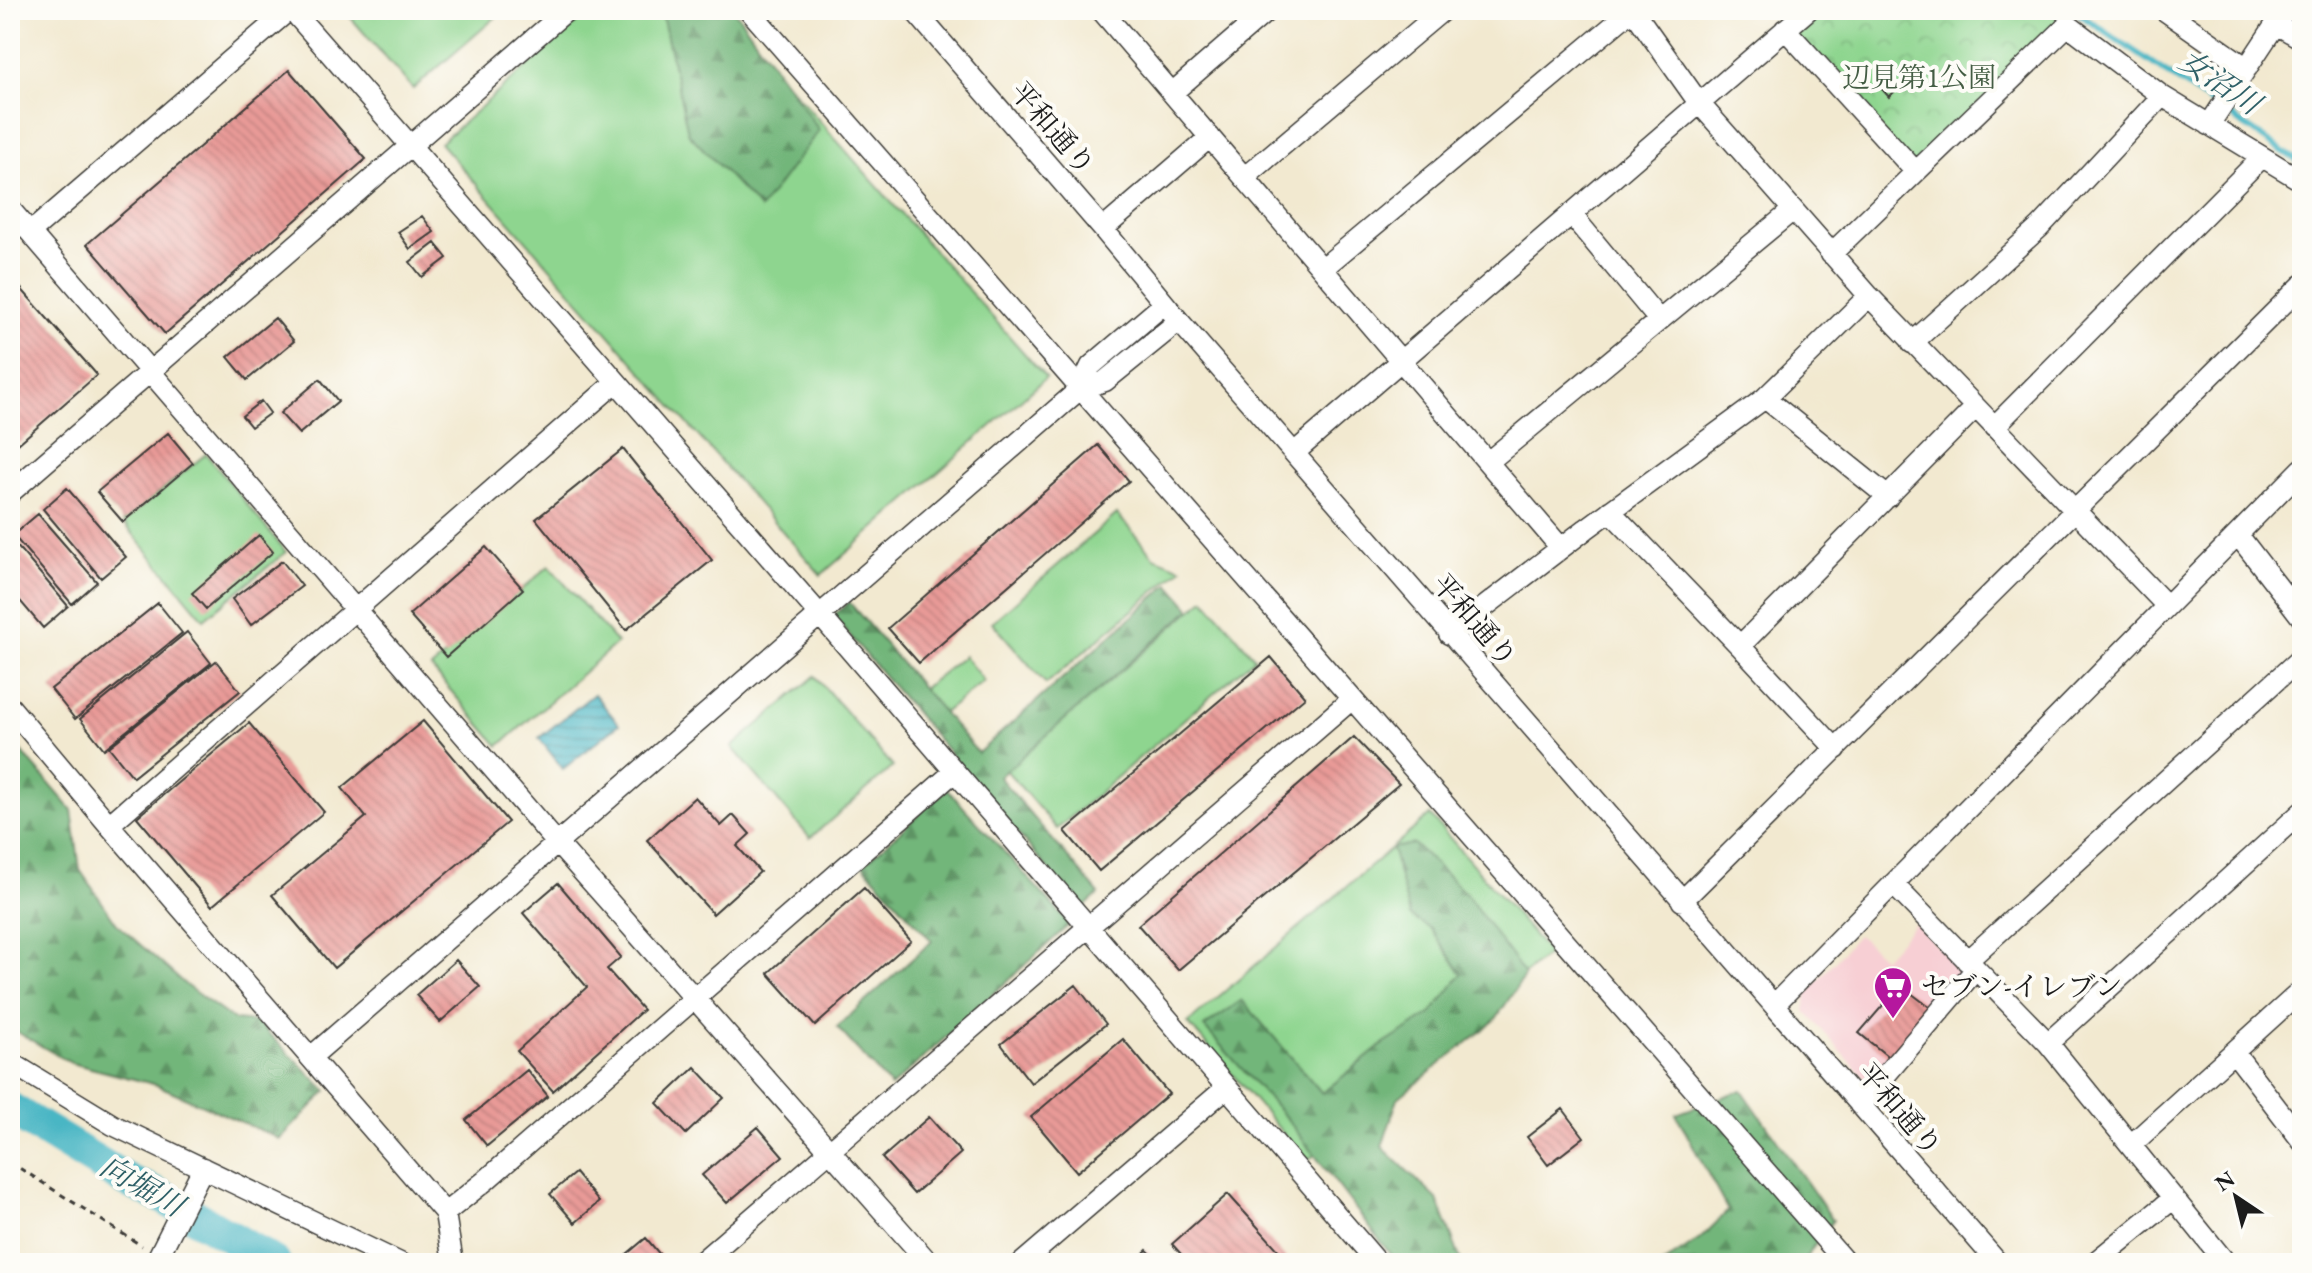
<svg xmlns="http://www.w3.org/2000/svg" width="2312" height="1273" viewBox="0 0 2312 1273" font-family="'EB Garamond','Noto Serif JP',serif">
	<defs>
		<pattern id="forest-firs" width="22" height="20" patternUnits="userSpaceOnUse" patternTransform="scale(2)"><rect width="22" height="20" fill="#72b67a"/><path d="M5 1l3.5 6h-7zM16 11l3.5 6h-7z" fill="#5d9363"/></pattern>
		<pattern id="park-crowns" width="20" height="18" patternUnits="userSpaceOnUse" patternTransform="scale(2)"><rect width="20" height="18" fill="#8ed58f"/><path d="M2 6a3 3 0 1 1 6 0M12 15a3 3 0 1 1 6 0" fill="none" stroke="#7ab67b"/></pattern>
		<pattern id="water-rules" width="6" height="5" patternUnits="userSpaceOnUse" patternTransform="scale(2)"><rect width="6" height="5" fill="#49b6c4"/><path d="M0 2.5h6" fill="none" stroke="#3c939e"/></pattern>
		<pattern id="building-back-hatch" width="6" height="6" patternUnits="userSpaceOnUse" patternTransform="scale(2)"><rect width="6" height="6" fill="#e89a97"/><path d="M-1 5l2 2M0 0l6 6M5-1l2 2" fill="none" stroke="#c68482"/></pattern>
	</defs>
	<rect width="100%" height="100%" fill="#fdfcf7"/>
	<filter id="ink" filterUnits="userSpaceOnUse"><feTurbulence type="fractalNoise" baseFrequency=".0125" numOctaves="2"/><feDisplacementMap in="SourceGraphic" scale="16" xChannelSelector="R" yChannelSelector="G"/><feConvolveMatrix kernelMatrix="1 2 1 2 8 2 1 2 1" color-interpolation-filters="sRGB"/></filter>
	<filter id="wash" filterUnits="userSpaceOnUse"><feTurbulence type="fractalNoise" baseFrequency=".006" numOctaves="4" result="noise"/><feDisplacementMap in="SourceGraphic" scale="32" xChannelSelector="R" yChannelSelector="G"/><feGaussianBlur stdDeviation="1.8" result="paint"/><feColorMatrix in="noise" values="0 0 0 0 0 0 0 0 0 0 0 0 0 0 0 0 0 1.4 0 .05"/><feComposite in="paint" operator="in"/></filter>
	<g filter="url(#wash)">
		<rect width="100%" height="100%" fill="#f2e9d0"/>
		<!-- built -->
		<path fill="#f7cfd4" d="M1915,924L1962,971L1870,1084L1805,1011L1807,993L1858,935L1884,958Z"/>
		<!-- green -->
		<path fill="#8ed58f" stroke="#557856" stroke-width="2" d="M344,10H504L413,89Z
			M591,10H722L1046,378L821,575L440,143Z
			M206,454L286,552L204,619L123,522Z
			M1117,514L1154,557L1182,568L1046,684L992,622Z
			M549,566L617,643L499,746L431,668Z
			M1205,599L1255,658L1057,829L1006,770Z
			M964,656L984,681L942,714L922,689Z
			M815,676L893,767L810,838L732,747Z
			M1430,815L1549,953L1307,1161L1188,1023Z"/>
		<!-- forest -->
		<path fill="url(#forest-firs)" stroke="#47694b" stroke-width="2" d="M661,10H731L738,15L819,130L760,209L688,133Z
			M1169,584L1191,609L999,777L1099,894L1082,909L833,616L849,602L978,753Z
			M10,738L72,810L80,870L117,924L188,987L234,1020L257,1022L327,1091L280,1139L157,1085L71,1063L10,1028Z
			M947,789L1070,924L891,1087L837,1027L932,941L863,865Z
			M1414,844L1466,894L1525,975L1495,1020L1398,1098L1382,1147L1437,1199L1462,1263H1397L1287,1119L1204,1027L1242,1000L1322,1093L1381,1046L1431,1014L1462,974L1431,929L1410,916L1392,848Z
			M1742,1090L1833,1220L1802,1263H1664L1700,1239L1728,1211L1676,1114Z"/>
		<!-- park -->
		<path fill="url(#park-crowns)" stroke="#557856" stroke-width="2" d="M1808,10H2044L2068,25L1916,172L1785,29Z"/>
		<!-- water -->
		<path fill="url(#water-rules)" stroke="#326970" stroke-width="2" d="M594,694L619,724L563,769L539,738Z"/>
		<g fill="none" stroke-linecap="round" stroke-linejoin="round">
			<!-- stream -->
			<path stroke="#49b6c4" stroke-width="6" d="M2073,10L2302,164"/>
			<!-- river -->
			<path stroke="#49b6c4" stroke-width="34" d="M10,1109L128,1181L161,1196L274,1263"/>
		</g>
		<g id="blocks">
			<!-- building -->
			<path fill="url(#building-back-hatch)" d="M289,70L366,159L165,334L87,244Z
				M1889,81L1896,90L1889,97L1881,88Z
				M422,216L434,232L410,249L398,232Z
				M435,243L447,258L422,277L410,262Z
				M10,276L97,375L10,451Z
				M275,318L294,341L247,380L228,357Z
				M320,379L338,401L299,434L280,413Z
				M261,401L270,413L251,427L242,416Z
				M168,433L193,463L123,522L97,492Z
				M1098,445L1129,481L919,663L888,628Z
				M623,449L712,560L626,630L536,519Z
				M67,488L126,557L101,578L43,509Z
				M38,514L97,582L72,604L13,535Z
				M259,535L273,552L206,609L192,593Z
				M10,538L68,606L43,628L10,589Z
				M486,547L523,589L446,657L409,615Z
				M282,561L302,586L251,625L232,599Z
				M158,603L182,633L75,719L51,689Z
				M187,632L211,663L104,749L80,719Z
				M1271,657L1305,697L1099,871L1065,831Z
				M216,661L240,691L133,777L109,747Z
				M423,721L508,822L334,968L272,895L366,817L342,788Z
				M249,723L324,812L212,906L137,817Z
				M1354,737L1399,784L1178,970L1138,925Z
				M695,797L721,826L733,815L750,834L737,846L760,872L713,914L647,840Z
				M558,883L621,957L607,969L643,1010L553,1091L517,1051L587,987L523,913Z
				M864,888L911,941L815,1026L768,973Z
				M456,960L480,987L440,1022L416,995Z
				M1076,985L1106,1024L1031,1083L1001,1044Z
				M1903,987L1932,1009L1891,1059L1859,1033L1891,996L1895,998Z
				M1123,1039L1169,1094L1077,1172L1031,1117Z
				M695,1067L724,1098L686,1134L657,1103Z
				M527,1070L548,1096L487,1146L466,1120Z
				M1563,1109L1584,1137L1548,1165L1527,1137Z
				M929,1117L961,1153L914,1194L882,1158Z
				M758,1127L783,1156L727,1203L702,1175Z
				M575,1173L599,1202L575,1223L550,1194Z
				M1228,1194L1290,1263H1189L1172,1244Z
				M646,1238L667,1263H634L627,1254Z
				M1147,1250L1161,1263H1134Z"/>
		</g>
	</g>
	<g filter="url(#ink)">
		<use href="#blocks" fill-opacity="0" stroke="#3c3b37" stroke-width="2"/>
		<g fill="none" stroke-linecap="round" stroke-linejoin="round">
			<defs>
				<path id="minor" d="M292,10L819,614L1378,1263
					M749,10L1846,1263
					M914,10L1103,229L1179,321L1998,1263
					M1101,10L1561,548
					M1633,10L1699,103L1869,296L2166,605
					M2164,10L2247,68
					M2276,24L2302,39
					M1785,29L1916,172
					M1172,93L1268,10
					M2209,125L2285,10
					M1245,177L1443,10
					M10,209L557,843L929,1263
					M1571,214L1659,320
					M1103,229L1210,137
					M31,232L289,10
					M1831,254L2068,25L2162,96L2302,181
					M1323,268L1632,10
					M1164,304L1091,366L1080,389L1105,381L1179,321
					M1912,343L2040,227L2162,96
					M1765,398L1888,497
					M1994,427L2262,157
					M1294,453L1808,10
					M1488,462L1793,210
					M10,493L567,10
					M1610,511L1740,646
					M2238,535L2302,618
					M1449,634L1586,529L1765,398L1869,296
					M10,707L109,825L445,1213L453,1263
					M1836,749L1740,646L1975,408
					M109,825L616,382
					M1893,884L2048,1043L2226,1263
					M1682,901L2302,285
					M1967,961L2302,657
					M1774,1005L2302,469
					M2048,1043L2302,812
					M2234,1052L2302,1141
					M311,1057L1080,389
					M10,1062L113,1125L400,1263
					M1860,1105L1976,969
					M2131,1145L2302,990
					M445,1213L485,1181L954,772
					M155,1263L203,1168
					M700,1263L1352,699
					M1022,1263L1226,1088
					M2094,1263L2174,1198"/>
			</defs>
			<!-- minor casing -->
			<use href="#minor" stroke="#3c3b37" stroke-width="23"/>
			<!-- path -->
			<path stroke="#3c3b37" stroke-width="3" stroke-dasharray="6 6" stroke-linecap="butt" d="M10,1162L142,1246"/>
			<!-- minor -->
			<use href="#minor" stroke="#fff" stroke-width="20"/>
		</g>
	</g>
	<!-- icons -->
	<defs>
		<symbol id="supermarket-pin" viewBox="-11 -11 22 30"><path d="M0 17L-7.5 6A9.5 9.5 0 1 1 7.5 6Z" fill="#b5179e" stroke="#fdfcf7"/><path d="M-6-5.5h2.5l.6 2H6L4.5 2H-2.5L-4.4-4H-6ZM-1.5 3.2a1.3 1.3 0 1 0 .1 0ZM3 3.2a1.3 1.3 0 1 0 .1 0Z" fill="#fff"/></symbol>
	</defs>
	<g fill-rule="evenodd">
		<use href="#supermarket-pin" x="1871" y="964" width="44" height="60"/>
	</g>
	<g text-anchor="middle" stroke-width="8" stroke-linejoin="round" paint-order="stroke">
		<!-- park labels -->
		<g font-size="28" fill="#445d44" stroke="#fdfcf7">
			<text x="1919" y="87">辺見第1公園</text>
		</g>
		<!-- street labels -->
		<g font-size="28" fill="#1c1c1c" stroke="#fdfcf7">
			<text transform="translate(1053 128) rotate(49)" y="10">平和通り</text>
			<text transform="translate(1475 620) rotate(49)" y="10">平和通り</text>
			<text transform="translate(1900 1109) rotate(49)" y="10">平和通り</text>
		</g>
		<!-- poi labels -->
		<g font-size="28" fill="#1c1c1c" stroke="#fdfcf7" text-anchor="start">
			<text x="1921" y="996">セブン-イレブン</text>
		</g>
		<!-- water labels -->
		<g font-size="30" font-style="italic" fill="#306168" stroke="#fdfcf7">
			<text transform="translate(2220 82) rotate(34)" y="10">女沼川</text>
			<text transform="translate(142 1186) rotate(30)" y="10">向堀川</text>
		</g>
	</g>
	<!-- margin -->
	<rect width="2312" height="1273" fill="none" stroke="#fdfcf7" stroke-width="40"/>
	<!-- north arrow -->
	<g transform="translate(2236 1197) rotate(325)" stroke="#fdfcf7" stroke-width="6" paint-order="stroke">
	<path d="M0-6L14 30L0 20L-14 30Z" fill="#1c1c1c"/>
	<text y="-12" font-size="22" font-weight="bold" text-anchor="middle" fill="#1c1c1c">N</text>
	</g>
</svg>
